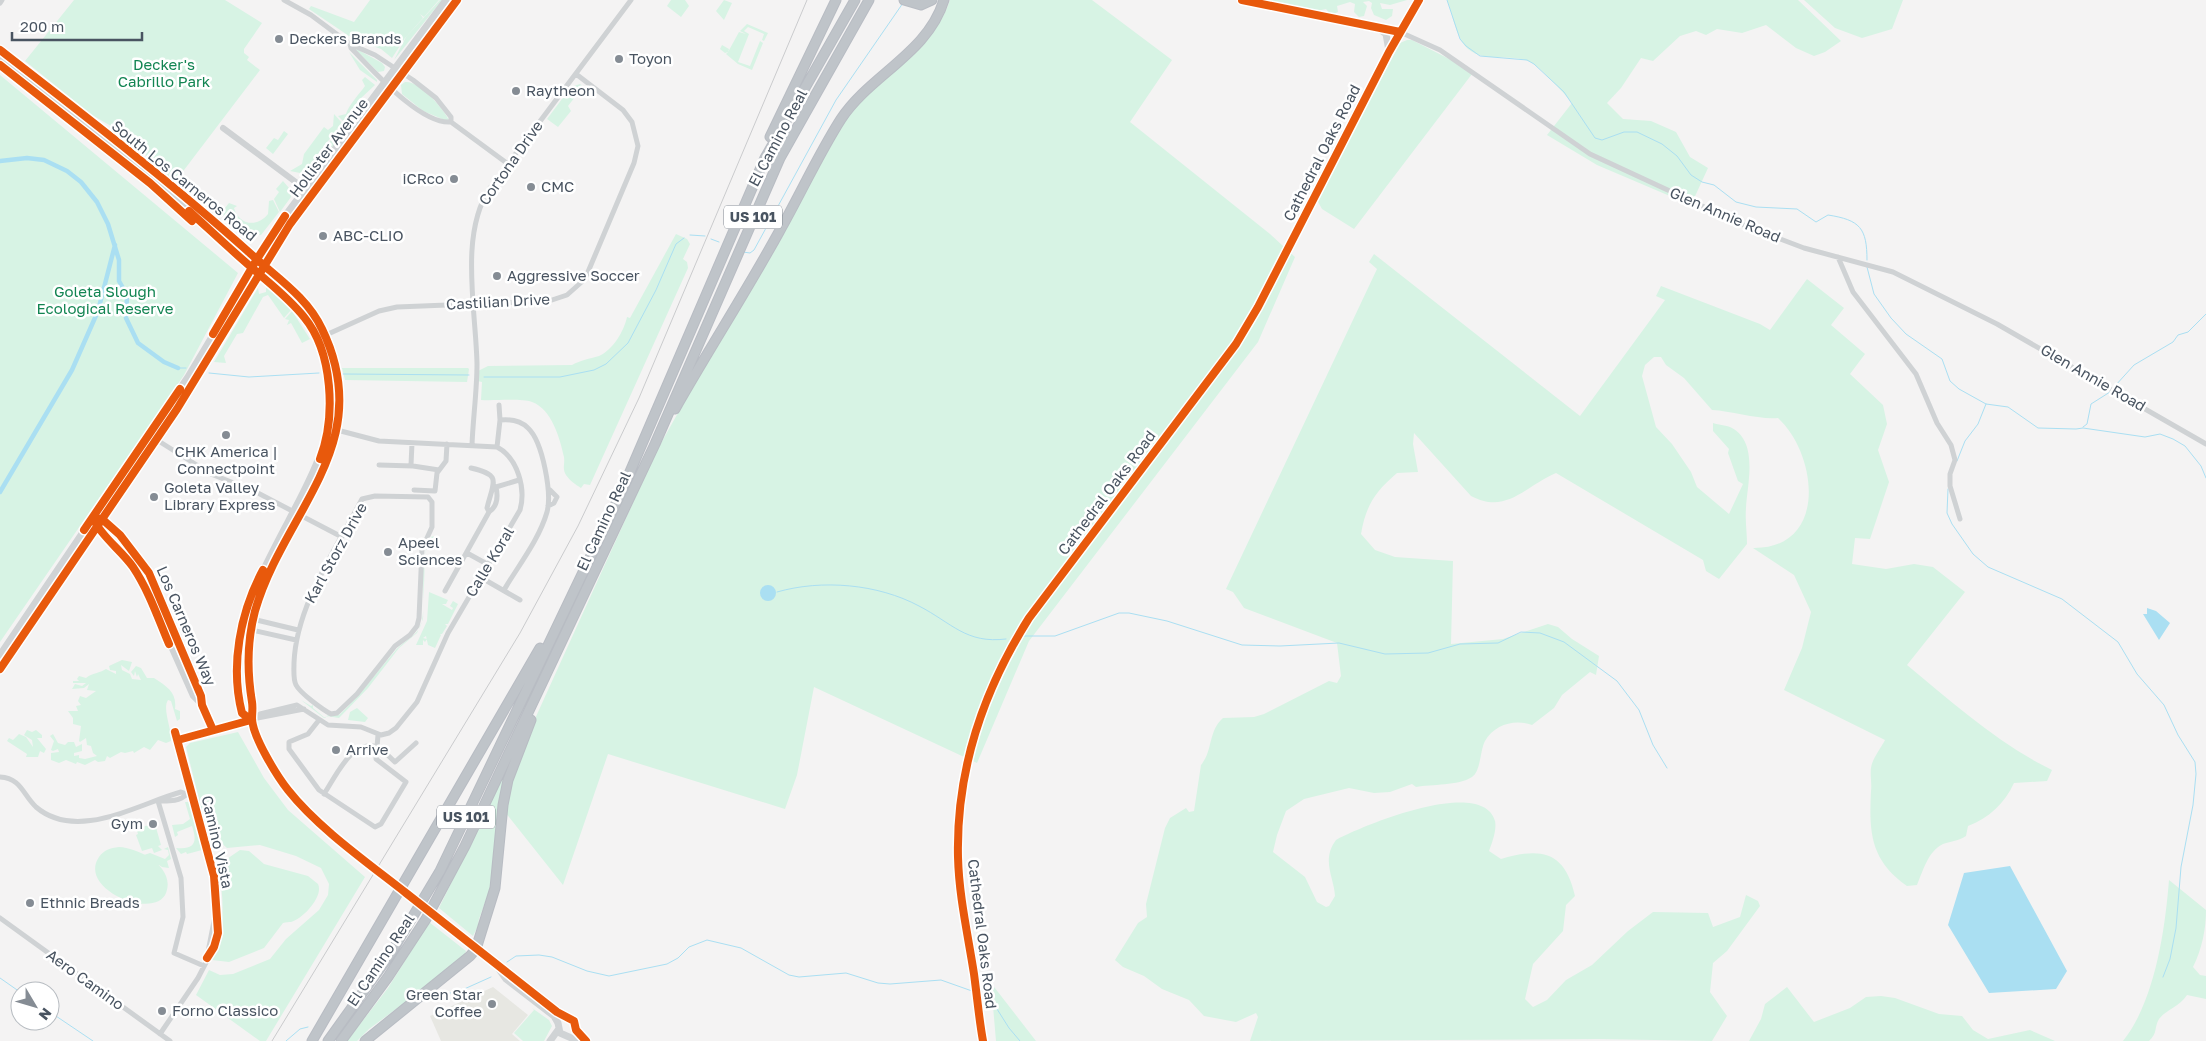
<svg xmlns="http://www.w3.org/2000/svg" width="2206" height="1041" viewBox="0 0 2206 1041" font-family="'Golos Text',sans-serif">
	<rect width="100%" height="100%" fill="#f4f3f3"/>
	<!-- commercial -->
	<path fill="#e7e7e2" d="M493,987L528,1015L512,1034L520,1041H441L430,1016Z"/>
	<!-- green -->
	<path fill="#d7f3e4" d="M74,0H225L262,23L244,49V53L249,57L247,60L260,70L181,174L173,180L118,130L92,115L25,61Z
		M370,0H439L424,17L420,14L423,18L405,38L392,58L381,49L362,42L358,36H349L309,9L311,6L354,22Z
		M440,0H442L394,60L406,37Z
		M671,0H685L689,6L681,17L667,6Z
		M724,0L732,3L724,20L716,11Z
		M950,0H1092L1172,60L1130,122L1270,234L1295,257L1258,342L1029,641L977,763L814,687L797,775L785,809L608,754L563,885L505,812L519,754L656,452L836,132C848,115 861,99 876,85C904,57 937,40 950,0Z
		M1256,0H1407L1390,5L1380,3L1382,9H1393L1392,16L1386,20L1374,15L1371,8L1372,3L1369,1L1363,2L1367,6L1364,16L1359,17L1354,12L1355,4L1350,2L1337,6L1338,12L1331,15L1326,9L1317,11Z
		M1447,0H1798L1841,41L1825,52L1814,56L1796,48L1766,25L1742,33L1717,29L1706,35L1696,31L1680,36L1653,61L1641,58L1621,88L1607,103L1623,119L1651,121L1676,132L1690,157L1708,168L1691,205L1597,165L1547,135L1572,103C1565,94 1538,64 1528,61C1508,53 1481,64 1465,46C1455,34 1453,15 1447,0Z
		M1804,0H1903L1892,29L1862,38L1835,28Z
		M747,24L768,33L764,41L762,40L764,34L748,27L744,31L749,34L738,62L750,66L760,41L763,43L752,70L738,64L726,54L728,52L725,53L720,49L722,45L729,49L728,52L739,32L746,34L740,31Z
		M1407,40H1412L1459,64L1472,74L1354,229L1322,209L1317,200L1400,43Z
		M353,47L382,63L385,67L384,71L378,72Z
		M349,52L377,80V82L360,70Z
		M0,75L238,273L184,375L0,642Z
		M365,77L375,85L359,100L343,121L338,116L346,114C348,106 360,93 365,86L362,80Z
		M405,82C419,80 443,108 449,120L447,121L423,111L402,94L401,85Z
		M580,84L585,88L583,91H574L575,97L568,106L571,111L558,127L547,119L571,87Z
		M359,108L358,112L307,181L303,183L314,160L334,137L348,115Z
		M334,114L342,123L315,158L305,174L290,171L302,164L304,154L324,127L328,130L333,126Z
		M284,131L288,134L273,154L266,148L274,138L278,140Z
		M283,181L289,188L291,197L280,212L274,199L279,192L276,189Z
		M273,200L279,212L261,235L253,234L247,237L221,213L229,203L237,206L234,208C239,225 257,228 268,214L269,201Z
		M676,234L687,239L690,244L683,259L687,262L688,268L590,485L584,484L581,488C575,484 570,481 566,475C562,468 565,465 564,457C560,439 552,409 532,402C520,398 495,401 481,400L482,382L477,381L478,371L488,366L572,365C581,360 589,359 599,356C613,350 624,331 627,317L630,318Z
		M1374,254L1580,416L1665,300L1656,296L1661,286L1760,324L1770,330L1807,279L1844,308L1831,325L1865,354L1850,374L1883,405L1887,424L1878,450L1889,482L1870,539L1855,538L1852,564L1886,569L1914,564L1933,567L1965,592L1907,665C1952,702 2000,745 2052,770L2047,781L2014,783C2005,803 1989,818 1968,826L1966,836C1958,841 1952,841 1943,844C1928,851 1923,871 1917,885L1907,886C1870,860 1869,832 1871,791C1872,784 1870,775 1871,768C1872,759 1881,748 1885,740L1784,690L1802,648L1811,612L1794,575L1753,548C1828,549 1818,455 1778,418C1760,420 1732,411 1712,410L1684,378L1666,365L1661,357H1654L1645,365L1642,376L1656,427L1672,444L1691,472L1697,487L1729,514L1743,484L1738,481L1728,453L1729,449L1713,431V423C1719,425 1727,425 1732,428C1759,443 1747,485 1746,508C1745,520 1747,532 1747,544L1719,579L1706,571L1703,560L1556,473C1525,486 1507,515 1471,496L1414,433L1413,444L1418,472L1397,473C1375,492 1366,505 1361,534L1375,550L1395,557L1453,561L1451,644L1503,639L1548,624L1558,627L1572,639L1599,656L1596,675L1590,672L1562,695L1554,708L1532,725C1515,719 1495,724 1485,741C1480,750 1481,771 1472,777C1458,786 1432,784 1416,787L1412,784L1390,792L1374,793L1349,788L1304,799L1286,811L1277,835L1273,852L1305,877L1317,902L1326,907L1329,906L1335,896C1334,877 1321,860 1336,840C1362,826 1482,776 1495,821C1497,830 1492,843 1489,851L1501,859C1541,847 1565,851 1575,896L1566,905L1563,931L1533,964L1525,999L1533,1007L1547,1000L1566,980L1592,965L1628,931L1653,912L1708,913L1713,927L1740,917L1746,895L1758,901L1760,906L1727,951L1713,963L1710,992L1727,1016L1712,1041L1598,1039L1250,1041L1258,1017L1256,1013L1236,1022L1204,1016L1189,1000L1162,989L1144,976L1123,967L1115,960L1138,923L1147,917L1146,904L1165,828L1170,818L1186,808L1189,812L1194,811L1201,765C1213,751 1208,731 1223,718L1254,717L1264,714L1329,681L1337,683L1341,676L1337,643L1244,608L1233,592L1226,589L1377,269L1369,262Z
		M258,288L259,294L266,292V288H269L291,310L284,318L268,295L263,297L243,333L237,334L224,356L226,363L214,362Z
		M292,311L310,339L302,343L291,323L287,325L289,320L285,319Z
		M342,368H468L469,369L467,382L345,380Z
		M434,536L425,552L423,619L417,633L399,648L368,688L339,718L327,716L324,718L301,700L311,706L313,705V708L325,718L328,715H339C360,695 376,673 395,651C404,640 419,636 422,621C427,593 417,562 431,537Z
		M429,592L448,600L446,604H442L452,610L453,608L450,606L453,601L458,604L448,624H445L447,626L442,634H440L441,635L435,648L428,645L426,636L423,638L427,639L425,642L423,640V645H416L427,621Z
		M122,660L132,662L129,671L121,665L122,670L130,674L132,679L141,680L138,674L137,677L135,671L134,676L131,672L136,666L141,668L147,678H154C168,687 177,693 175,709L180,711V719L177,721L171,701L168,700C162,709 172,729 171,741L166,743L158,740L150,750L144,747L134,753L133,751L125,753L121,752L110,758L107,756L105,761L98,762L95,760L85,765L77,762L76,764L66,760L59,763L51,760V753L59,752L58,749L53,751L51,750L54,741L50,736L53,734L58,743L65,745L68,742H74L76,747L82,744V751L74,753V756L79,755V758L85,759L97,756L93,753L91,746L87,745L86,738L80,742L79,741L81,726L73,724V718L68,711H78L76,706L81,705L78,701L80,696L86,698L96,691L87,690L89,684L84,688L72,689L75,684L82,686L86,683H73V681H79L77,679L79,676L86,678C92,673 100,673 106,669L116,674V671L110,670L109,666Z
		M357,708L368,718L365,722L348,720L350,712Z
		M27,730L32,732L36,730L42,735V738H37L46,749L44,753L40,751L38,757H26L27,754L7,741L9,738L13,740L19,734L26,737L33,747L32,740L24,735Z
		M238,732L264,778L288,810L365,877L266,1041H260L196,995L209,970L220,975L233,974L270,959L286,939L319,910L328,895L329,884L321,868L296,856L260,845L227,848L218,840L210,843L186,747L190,743Z
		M505,771L499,800L490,889L479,919L478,926L473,936L439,908Z
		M185,802H189L202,850L187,854L186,852L181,854L176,848C194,850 198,843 192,826L177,832L178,835L175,837L172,825L183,824L190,819Z
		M155,824L161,845L158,846L162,850L154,853L152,848L142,851L136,835L138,834L136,828Z
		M119,847C139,848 176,867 166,893C155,921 77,889 99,857C104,850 110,848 119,847Z
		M168,847L171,859L167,861L169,868L162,867L144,855L150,853L165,859L169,855L168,850L164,849Z
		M240,850L249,851L264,864L308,876L318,884C324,896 303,919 291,922C289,922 286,922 283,923L264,948L229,962L212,960C226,929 224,898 218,865Z
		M2169,880L2206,910C2206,929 2202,949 2193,967L2200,975L2206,976V999L2187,995C2179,1007 2167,1009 2159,1019C2154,1027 2158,1033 2149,1041H2123C2155,1001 2165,930 2169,880Z
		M429,922L466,951L465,954C452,969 434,976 422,990L369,1029L357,1041H347L388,988Z
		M991,983L1036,1041H996Z
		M1787,987L1814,1022L1850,1008L1866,997L1881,996L1895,998L1939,1014L1962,1016L1973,1030L1988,1039L2030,1030L2055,1041H1749L1761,1019L1765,1004Z
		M532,1008L549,1020L552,1026L544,1041H523L514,1033L534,1010Z"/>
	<!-- water -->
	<path fill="#aadff2" d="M760 593a8 8 0 1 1 16 0a8 8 0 1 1-16 0Z
		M2147,608L2156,611L2170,623L2159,640L2143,614H2147Z
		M2010,866L2067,971L2056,989L1989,993L1948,925L1964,873Z"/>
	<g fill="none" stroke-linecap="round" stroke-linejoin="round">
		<!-- stream -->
		<path stroke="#aadff2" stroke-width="1" d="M1447,0L1460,39L1466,46L1480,56L1527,60L1534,64L1564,92L1595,138L1602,140L1624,132H1637L1662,144L1677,156L1691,175L1702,182L1714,185L1736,202L1756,207L1797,209L1816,222L1828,215C1860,220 1867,228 1867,260
			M163,167L175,176
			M178,180L180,181
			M188,188L198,192L220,208
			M690,235L705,236
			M711,239L719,242
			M743,252L750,253L754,250L836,100L903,3
			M1867,267L1874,294L1891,318L1906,334L1942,359L1950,381L1959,389L1986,404L2008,407L2038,428L2076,429L2083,428L2145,437L2160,434L2173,439L2185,446L2201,466L2206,478
			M178,368H186
			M209,373L249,377L319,373
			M343,374L469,375
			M484,377H560L594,370L606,364L628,343L656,290L676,244L684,238
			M2115,386L2134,365L2173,342L2178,335L2188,332L2206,314
			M2083,427L2087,424L2091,404L2110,392
			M1957,461L1965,441L1978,424L1986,404
			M1948,489L1947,513L1952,524L1973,554L1988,567L2062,599L2118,642L2137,674L2164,705L2178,735L2195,762L2196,774L2193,805L2181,867L2176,928L2170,959L2163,977
			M777,592C822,579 878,584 919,606C952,623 966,644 1006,639
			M1023,636H1055L1119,613H1129L1167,621L1242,645L1280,646L1339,643L1385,654L1428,653L1460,644L1498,643L1521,632L1540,633L1564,642L1617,681L1639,710L1653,745L1667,768
			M507,962L516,956L539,955L552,957L587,971L609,976L667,964L678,958L689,947L707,940L741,948L789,975L799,977L846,973L878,983L890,984L941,980L972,991
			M0,978L20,992
			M438,996L462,990L491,977
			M980,996L997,1009L1009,1028L1020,1041
			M50,1012L93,1041
			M286,1041L300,1029L308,1027"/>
		<!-- canal -->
		<path stroke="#aadff2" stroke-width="4.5" d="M0,161L27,158L44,160L67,171L81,182L97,202L108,224L119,260V281L127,295L126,318L138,343L164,362L178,368
			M0,492L72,370L98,311L115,245"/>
		<defs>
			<path id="motorway" d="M904,0L921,5L932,0
				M770,137L836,0
				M675,409C709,349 746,292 779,232C800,195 818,155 841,119C870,75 928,53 944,0
				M312,1041L540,648
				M328,1041L391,953L440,871L620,495L765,158L855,0
				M341,1041L388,977L426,919L465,846L655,444L780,158L869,0
				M365,1041L470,956L476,949L495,888L503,805L508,780L531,720"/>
		</defs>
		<!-- motorway casing -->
		<use href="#motorway" stroke="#b8bcc3" stroke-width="11"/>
		<!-- minor -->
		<path stroke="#cfd2d4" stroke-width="5" d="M284,0L311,15L350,44L375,55L413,80L436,98L451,117V122
			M0,3L2,0
			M1400,32L1440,50L1590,154L1741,224L1804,248L1893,272L1997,324L2206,444
			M350,44L351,48C372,69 420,125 451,122L508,164
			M1838,257L1853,292L1916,374L1937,423L1951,445L1955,460L1950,474V486L1960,519
			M317,339L379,311L397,307L549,301L567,295L585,279L634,163L638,146L632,122L623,110L576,74
			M499,405L500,420
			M149,435L211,474L254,491L342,537
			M472,445C473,418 477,391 477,364C476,310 459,234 490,188L631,0
			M497,447L500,420C510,419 520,420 528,428C543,442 552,494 547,512C539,540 518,566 504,590
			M379,465L413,466L439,470
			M411,465L412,443
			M471,468C503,475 493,482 487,508L489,512C498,506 498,496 496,487L493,485
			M496,487L519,480
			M414,490L435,491L437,473L446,461L447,444
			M375,496L428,497L432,502V527L422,549L419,618L417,626L410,635L395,646L357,694L337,713L331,714C323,710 300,693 296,685C293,679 294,670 294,663C296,606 336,549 362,499Z
			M548,506L554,503L557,497L550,490
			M467,553L487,564
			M480,577L520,600
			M445,591L489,512
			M244,617L298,630
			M243,628L296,640
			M253,719L304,709
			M251,720L260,714L297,705L328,725L361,727L381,735L389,733L396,728L417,702L448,633L520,510C526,489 518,458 497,447L379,441L337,430
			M319,720L308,734L289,742V749L319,790L375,827L381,824L406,782L376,759L378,735
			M0,777C21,778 23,795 36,807C77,842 138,804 181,792L187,794C179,802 168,801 158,801
			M324,794C335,778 352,738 377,747C384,750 389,757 395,762L416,743
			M158,801L181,878L183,917L174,953L204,966
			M0,918L170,1041
			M207,957L215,916
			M160,1034L198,978L214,947L218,930L214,876L175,732"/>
		<!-- tertiary -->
		<path stroke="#cfd2d4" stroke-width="6" d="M223,128L305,189
			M93,518L97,527L123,553L141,579L193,696L202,705
			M98,519H102L131,546L149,573L201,696L202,705L213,730
			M178,740L251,720"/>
		<!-- secondary -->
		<path stroke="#d0d3d5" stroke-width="7" d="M1242,0L1400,32
			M1378,28L1386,34L1389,51
			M0,50C49,88 97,128 146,167C181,196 216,223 250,253C276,276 305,296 322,328C378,439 287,510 256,608C247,638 247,670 252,701C253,708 251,715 252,721C255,738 267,759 276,773C299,811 339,838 372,867
			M0,59C82,124 165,187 242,258C263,278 287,294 305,317C320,338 329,369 330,395C332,443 309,481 288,522C256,583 224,641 242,713L251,720
			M0,655L188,377L282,220L446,0
			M0,669L177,409L290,224L457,0
			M388,881L409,895
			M438,918L557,1012L574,1021L576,1030L586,1041
			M499,969L506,979L554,1016L558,1023L560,1033L578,1041
			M550,1041L558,1030
			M983,1041C979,1019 977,996 974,974C968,935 959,897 958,857C956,771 983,691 1029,618L1236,344L1258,307L1389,52L1419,0"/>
		<!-- motorway -->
		<use href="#motorway" stroke="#bfc4c9" stroke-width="9"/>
		<!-- rail -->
		<path stroke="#cacbcd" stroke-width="1" d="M272,1041L520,633L578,526L639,398L807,0"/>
		<!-- secondary-bridge -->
		<path stroke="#d0d3d5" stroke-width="7" d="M372,867L388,881
			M409,895L438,918"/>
		<defs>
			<path id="cycleway" d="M1242,0L1400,32
				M0,50C85,116 172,183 252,255C277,278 307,297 322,329C378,445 284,510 255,611C247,641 247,672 252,702C253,708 252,713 252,718C252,736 277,776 288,790C318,828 368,863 406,893L557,1012L574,1021L576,1030L586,1041
				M0,65L150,183L192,221
				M189,211C210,230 230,249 251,267C269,283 289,298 304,317C333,352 336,417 320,459
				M213,334L257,259L285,216
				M94,518L102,519L120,535L149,573L201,696L202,705L213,730
				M94,520C101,536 122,551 133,567C149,591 158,618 169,644
				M84,530L180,389
				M0,669L177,409L290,224L457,0
				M251,720L242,713C230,666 240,613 263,570
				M175,732L214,876L218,933L214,947L207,958
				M178,740L251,720
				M983,1041C979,1019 977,996 974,974C968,935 959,897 958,857C956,771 983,691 1029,618L1236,344L1258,307L1389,52L1419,0"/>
		</defs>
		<!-- cycleway casing -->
		<use href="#cycleway" stroke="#fff" stroke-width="11"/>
		<!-- cycleway -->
		<use href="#cycleway" stroke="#e8590c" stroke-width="8"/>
	</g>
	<!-- markers -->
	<g fill="#858c94" stroke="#fff" stroke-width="2">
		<circle cx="279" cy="39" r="5"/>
		<circle cx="619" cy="59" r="5"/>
		<circle cx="516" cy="91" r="5"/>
		<circle cx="454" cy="179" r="5"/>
		<circle cx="531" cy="187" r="5"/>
		<circle cx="323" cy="236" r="5"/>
		<circle cx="497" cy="276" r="5"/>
		<circle cx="226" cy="435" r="5"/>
		<circle cx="154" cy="497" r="5"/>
		<circle cx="388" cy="552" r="5"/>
		<circle cx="336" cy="750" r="5"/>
		<circle cx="153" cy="824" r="5"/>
		<circle cx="30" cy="903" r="5"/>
		<circle cx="492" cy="1004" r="5"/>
		<circle cx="162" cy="1011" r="5"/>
	</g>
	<g text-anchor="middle" stroke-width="5" stroke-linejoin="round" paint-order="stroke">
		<!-- shield labels -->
		<g fill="#fff" stroke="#808790" stroke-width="1">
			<rect x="724" y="205.5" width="58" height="23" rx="4"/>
			<rect x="437" y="805.5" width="58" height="23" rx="4"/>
		</g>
		<g font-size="14" font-weight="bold" fill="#495461">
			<text x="753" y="222">US 101</text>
			<text x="466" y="822">US 101</text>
		</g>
		<!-- poi labels -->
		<g font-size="15" fill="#495461" stroke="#fff" text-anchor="start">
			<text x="289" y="44">Deckers Brands</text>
			<text x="629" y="64">Toyon</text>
			<text x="526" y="96">Raytheon</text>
			<text x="444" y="184" text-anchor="end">iCRco</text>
			<text x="541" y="192">CMC</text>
			<text x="333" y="241">ABC-CLIO</text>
			<text x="507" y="281">Aggressive Soccer</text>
			<text x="226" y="457" text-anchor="middle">CHK America |<tspan x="226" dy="17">Connectpoint</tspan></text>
			<text x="164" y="493">Goleta Valley<tspan x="164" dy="17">Library Express</tspan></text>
			<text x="398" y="548">Apeel<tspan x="398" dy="17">Sciences</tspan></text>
			<text x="346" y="755">Arrive</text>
			<text x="143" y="829" text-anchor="end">Gym</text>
			<text x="40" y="908">Ethnic Breads</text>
			<text x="482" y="1000" text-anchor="end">Green Star<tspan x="482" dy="17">Coffee</tspan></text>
			<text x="172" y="1016">Forno Classico</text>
		</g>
		<!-- park labels -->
		<g font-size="15" fill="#128452" stroke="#fff">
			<text x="164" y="70">Decker's<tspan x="164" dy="17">Cabrillo Park</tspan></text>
			<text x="105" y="297">Goleta Slough<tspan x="105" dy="17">Ecological Reserve</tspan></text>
		</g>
		<!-- street labels -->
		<g font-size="15" fill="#495461" stroke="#fff">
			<text transform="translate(778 138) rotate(-62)" y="5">El Camino Real</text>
			<text transform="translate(329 148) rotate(-53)" y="5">Hollister Avenue</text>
			<text transform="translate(1322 153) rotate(-63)" y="5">Cathedral Oaks Road</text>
			<text transform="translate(511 163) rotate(-55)" y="5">Cortona Drive</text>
			<text transform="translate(184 181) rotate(39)" y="5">South Los Carneros Road</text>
			<text transform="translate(1725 215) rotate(23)" y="5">Glen Annie Road</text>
			<text transform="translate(498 302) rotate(-3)" y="5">Castilian Drive</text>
			<text transform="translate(2093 378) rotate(30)" y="5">Glen Annie Road</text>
			<text transform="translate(1107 493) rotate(-53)" y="5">Cathedral Oaks Road</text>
			<text transform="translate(604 521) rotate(-65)" y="5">El Camino Real</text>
			<text transform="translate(336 553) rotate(-61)" y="5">Karl Storz Drive</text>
			<text transform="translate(490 562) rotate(-59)" y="5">Calle Koral</text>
			<text transform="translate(186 626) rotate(67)" y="5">Los Carneros Way</text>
			<text transform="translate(217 842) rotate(77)" y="5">Camino Vista</text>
			<text transform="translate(982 934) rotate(83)" y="5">Cathedral Oaks Road</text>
			<text transform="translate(381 960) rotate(-56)" y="5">El Camino Real</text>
			<text transform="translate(85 980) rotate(36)" y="5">Aero Camino</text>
		</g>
	</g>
	<!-- north arrow -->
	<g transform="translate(35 1006) rotate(128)"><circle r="24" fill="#ffffff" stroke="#b6bbc0"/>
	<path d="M0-4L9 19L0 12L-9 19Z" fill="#858c94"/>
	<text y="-8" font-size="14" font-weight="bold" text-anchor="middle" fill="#495461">N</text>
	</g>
	<!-- scale -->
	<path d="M12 32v8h130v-8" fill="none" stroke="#495461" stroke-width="2.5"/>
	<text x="20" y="32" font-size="15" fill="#495461" stroke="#ffffff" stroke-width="4" paint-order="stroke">200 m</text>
</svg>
